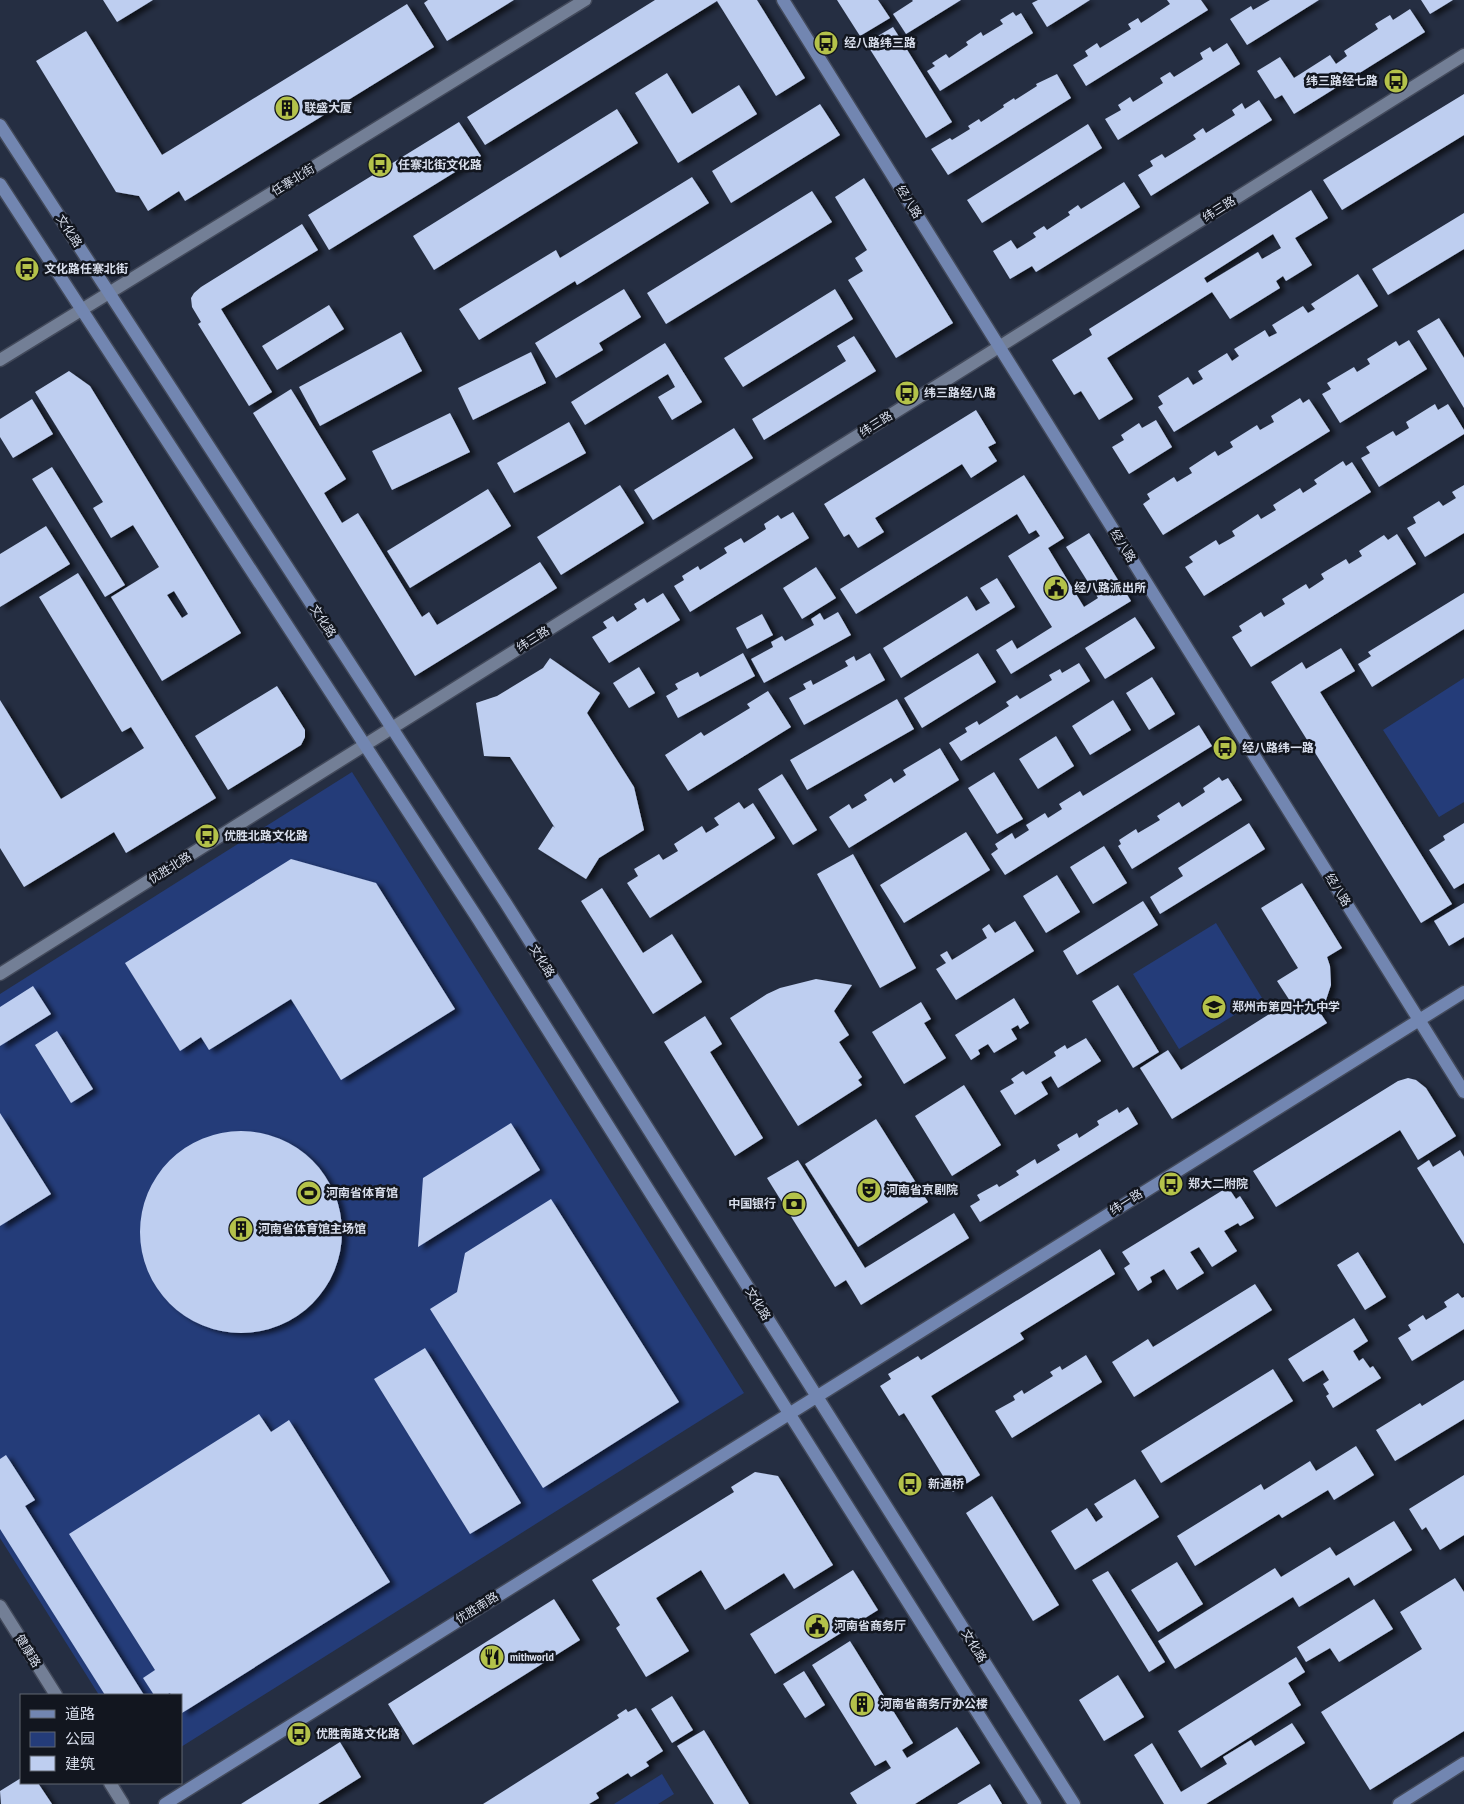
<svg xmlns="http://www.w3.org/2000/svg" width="1464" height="1804" viewBox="0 0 1464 1804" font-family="'PT Sans Narrow','Noto Sans SC',sans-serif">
	<defs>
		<filter id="shadow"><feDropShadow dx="5.5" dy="3" stdDeviation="2.5" flood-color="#0009"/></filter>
	</defs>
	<rect width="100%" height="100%" fill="#252e42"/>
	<!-- green -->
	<path fill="#243c79" d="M1464,678V802L1439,817L1383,730Z
		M352,772L744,1393L181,1747V1695H99L0,1538V994Z
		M1216,923L1262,998L1179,1049L1133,974Z
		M662,1774L674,1794L658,1804H614Z"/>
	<!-- building -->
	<path fill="#becef0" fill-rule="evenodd" filter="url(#shadow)" d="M103,0H153L117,22Z
		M428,0H514L447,41L424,3Z
		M655,0H757L805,78L776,96L717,1L485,145L467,117Z
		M837,0H878L890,18L860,36Z
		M912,0H961L906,34L893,14L913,1Z
		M1038,0H1090L1047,27L1032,3Z
		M1167,0H1201L1208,10L1086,86L1073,65L1088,56L1085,51L1097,43L1100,48L1131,29L1128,24L1138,18L1141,23L1170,4Z
		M1270,0H1319L1247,45L1230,19L1251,6L1253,10Z
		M1421,0H1453L1430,14Z
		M407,4L434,47L185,201L179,191L148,211L139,196L116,192L36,61L86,31L162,155Z
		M1410,9L1425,32L1294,114L1282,95L1275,99L1257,71L1280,57L1294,78L1330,55L1336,64L1347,56L1344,51L1378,29L1375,24L1390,15L1393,20Z
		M1013,12L1016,16L1021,13L1033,33L940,91L927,71L935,66L932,63L946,54L949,58L968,45L966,42L981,32L983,36L1003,24L1000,20Z
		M893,27L952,122L926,138L866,43Z
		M1227,43L1240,64L1118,140L1105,119L1121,110L1118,105L1130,97L1133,102L1163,83L1160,78L1170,72L1174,77L1203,59L1200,53L1210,47L1213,52Z
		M667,73L692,114L739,85L757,114L678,163L635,93Z
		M1057,74L1071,98L948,175L931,149L950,138L952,140L970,129L968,126L979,119L981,122L1004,107L1003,105L1014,98L1015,100L1037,86L1036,84Z
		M1464,94V135L1342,210L1323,180Z
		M1259,100L1272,120L1151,196L1138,175L1153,166L1150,161L1162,154L1165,158L1196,139L1193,135L1203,128L1206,133L1235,115L1232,110L1242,103L1245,109Z
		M820,104L840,135L731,203L712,171Z
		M617,109L638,143L434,270L413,236Z
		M459,122L481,156L329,250L308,215Z
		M1088,124L1102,148L982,223L967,200Z
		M692,177L709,203L577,285L575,281L479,340L459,309L556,250L560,258Z
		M864,178L953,323L896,358L848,280L863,271L855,258L867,250L835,197Z
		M1124,182L1140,207L1036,272L1032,266L1010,279L993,251L1011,240L1017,249L1036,237L1033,233L1044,226L1047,230L1070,215L1068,212L1078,205L1081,209Z
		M1311,190L1328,218L1295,238L1312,265L1286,281L1283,276L1276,281L1280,288L1230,319L1212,292L1107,358L1133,399L1099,420L1081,391L1074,395L1052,360L1092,335L1089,329ZM1273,234L1281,248L1262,259L1258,252L1207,283L1204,278Z
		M812,191L832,222L666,324L647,293Z
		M1464,213V249L1388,295L1372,269Z
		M302,224L318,250L221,309L272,392L249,406L198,324L201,322L192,307L191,298L194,293L201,287Z
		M1358,274L1378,306L1174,432L1158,407L1163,404L1158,396L1188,377L1193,385L1203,379L1198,371L1227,353L1232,361L1239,356L1234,349L1265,330L1269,337L1277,333L1272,325L1303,306L1308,313L1315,309L1311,304Z
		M624,289L641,317L599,343L603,350L556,378L535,343Z
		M835,289L853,319L743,387L724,358Z
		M329,305L344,329L277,370L262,346Z
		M1439,318L1464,358V408L1417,331Z
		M401,332L422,371L320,426L299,387Z
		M854,336L876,371L764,440L752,419L846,361L837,346Z
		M1409,340L1427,369L1340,423L1322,394L1331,389L1327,383L1354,367L1357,372L1370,364L1367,359L1396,341L1399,346Z
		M665,343L702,402L672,420L658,397L675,387L668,374L585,425L571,402Z
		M531,352L546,383L473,420L458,388Z
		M69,371L90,386L241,633L162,681L111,597L159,567L133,525L111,538L93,508L103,502L35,392ZM174,591L188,614L182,618L167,595Z
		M291,389L346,479L324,493L342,523L358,513L422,617L429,612L437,625L540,562L557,588L415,676L253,413Z
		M1300,398L1303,403L1309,399L1330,431L1163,535L1143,504L1150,499L1147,494L1174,477L1177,482L1192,473L1189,468L1215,451L1218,456L1233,447L1230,442L1257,425L1260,430L1274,422L1271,416Z
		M32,399L53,434L13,458L0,437V419Z
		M1435,404L1438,410L1448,404L1464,430V434L1379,487L1361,458L1370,453L1366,447L1393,431L1396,436L1409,428L1406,422Z
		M976,410L996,443L988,447L997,461L971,478L962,464L875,518L884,532L858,548L849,534L844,537L824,504Z
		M450,413L470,452L392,490L372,451Z
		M1156,420L1172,447L1129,474L1112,447L1124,440L1121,435L1139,423L1142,428Z
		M569,422L586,453L514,493L497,463Z
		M734,428L753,458L653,520L634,490Z
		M1343,461L1346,466L1352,462L1371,492L1204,596L1185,567L1193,562L1189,557L1216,540L1219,545L1235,536L1232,531L1258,514L1261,519L1276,510L1273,505L1300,488L1303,493L1317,484L1314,480Z
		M52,467L125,585L105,597L32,479Z
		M1024,475L1064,538L1048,548L1084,607L1098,598L1066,547L1089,533L1131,601L1011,674L996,650L1012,640L1017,649L1052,627L1008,556L1040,536L1036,530L1029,534L1017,514L856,614L840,589Z
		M620,485L644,523L561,575L537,537Z
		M1464,485V533L1425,557L1407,528L1416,523L1413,517L1439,501L1443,506L1456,498L1452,492Z
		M488,489L511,526L410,588L387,551Z
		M793,512L809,538L690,612L674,586L684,580L682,576L698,566L700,570L727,553L724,548L741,538L744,543L766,529L764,524L778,515L781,519Z
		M46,526L70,564L0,607V554Z
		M1397,534L1416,564L1251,667L1232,637L1242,631L1239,626L1261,612L1264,617L1285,604L1282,599L1306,584L1309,589L1324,579L1321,574L1346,559L1349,564L1362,556L1359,551L1384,535L1388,540Z
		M816,567L836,598L802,619L783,588Z
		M78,573L216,798L126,853L114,832L24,887L0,848V700L61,799L144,748L131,727L122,732L39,597Z
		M997,578L1015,607L901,678L883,648L967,596L976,611L990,603L980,588Z
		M663,593L680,620L609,663L592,637L607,628L603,622L613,616L617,622L637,609L634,604L644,598L647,603Z
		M1464,593V629L1372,687L1358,664L1371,656L1368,652Z
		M838,612L851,635L764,683L751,659L773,647L771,642L782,636L785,641L814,625L811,619L820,613L824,620Z
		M762,614L773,635L747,649L736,628Z
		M1135,617L1155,648L1105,679L1085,648Z
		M1341,648L1355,671L1320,692L1452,904L1421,923L1271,682L1302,662L1306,669Z
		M743,653L755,676L678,718L666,696L678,689L675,684L698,672L700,677Z
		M870,653L885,680L804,725L789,698L806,689L803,684L811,680L813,685L848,666L845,661L854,656L856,661Z
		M978,653L996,682L922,728L904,698Z
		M550,658L600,693L587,713L634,787L644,830L599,858L586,879L538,849L553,826L555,828L510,757L484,756L476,703L497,696L543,668Z
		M1079,663L1090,681L961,761L949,743L967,732L965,728L977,721L979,725L1009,706L1006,702L1017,695L1020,699L1052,680L1049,675L1060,669L1062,673Z
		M639,667L655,693L629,708L613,683Z
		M1152,677L1175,714L1149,730L1126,693Z
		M277,686L305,730V737L301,745L228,790L195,736Z
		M768,691L791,727L688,791L665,755L701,732L704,736L750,708L747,704Z
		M897,699L914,729L807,790L790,760Z
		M1113,700L1131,730L1090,755L1072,726Z
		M1199,725L1212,746L1005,875L991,854L998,849L995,844L1012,833L1015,839L1029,830L1026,825L1045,813L1048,818L1062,809L1059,804L1080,791L1083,796Z
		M1056,736L1074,766L1038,789L1019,759Z
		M940,748L959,780L849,848L829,817L849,804L852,809L867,800L864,795L891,778L894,783L906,775L903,770Z
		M994,772L1023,819L997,834L968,788Z
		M782,774L817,830L793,845L758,789Z
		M1219,777L1222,781L1228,778L1242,800L1132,869L1118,846L1121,844L1119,840L1136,829L1138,833L1160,820L1157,816L1179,802L1182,807L1205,792L1203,788Z
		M739,802L744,809L753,803L775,838L650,918L627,883L638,876L634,869L659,854L663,860L678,851L674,844L702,826L706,833L719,825L714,818Z
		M1249,823L1265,849L1160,914L1150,897L1183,876L1178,868Z
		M1464,823V883L1454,889L1429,850L1445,840L1443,836Z
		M966,832L990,870L904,923L880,885Z
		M1104,846L1127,883L1093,904L1070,867Z
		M853,854L916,968L880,988L817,874Z
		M291,859L376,883L455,1009L341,1080L291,999L209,1050L201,1037L180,1051L125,963Z
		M1057,875L1080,912L1046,933L1023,896Z
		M1302,883L1342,948L1327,957L1330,966L1331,985L1325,1003L1319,1011L1327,1023L1172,1119L1140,1068L1168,1050L1181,1070L1290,1001L1277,981L1298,968L1261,908Z
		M602,888L643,953L672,934L702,982L653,1014L581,901Z
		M1143,901L1158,925L1077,975L1063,951Z
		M1464,903V937L1449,946L1434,921Z
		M1015,921L1034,951L956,1000L936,969L946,963L940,955L947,951L952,960L987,938L982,929L989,924L995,933Z
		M816,979L852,985L834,1011L849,1035L839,1042L862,1077L858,1080L862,1085L798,1126L730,1018L767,994L780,988Z
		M1118,985L1159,1052L1133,1068L1092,1001Z
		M33,986L51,1014L0,1046V1007Z
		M1014,998L1029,1023L1020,1029L1018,1025L1011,1029L1017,1039L994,1053L988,1044L978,1050L980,1054L971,1060L955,1035Z
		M921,1002L931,1019L924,1023L946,1058L904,1084L872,1032Z
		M705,1016L722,1044L710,1052L763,1138L735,1156L664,1042Z
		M57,1031L93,1089L71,1103L35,1045Z
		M1086,1038L1101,1061L1058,1088L1051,1076L1041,1082L1048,1094L1015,1115L1000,1091L1014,1083L1011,1079L1023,1071L1026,1075L1056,1056L1054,1052L1065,1045L1067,1049Z
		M1408,1078L1416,1080L1426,1088L1456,1136L1418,1160L1400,1130L1276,1207L1253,1171L1398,1081Z
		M964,1085L1001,1145L952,1176L915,1116Z
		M1128,1107L1138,1124L980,1222L970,1206L980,1200L977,1195L997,1184L999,1187L1019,1175L1016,1171L1035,1159L1037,1164L1060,1150L1057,1145L1077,1133L1079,1138L1099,1125L1097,1121L1117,1109L1119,1113Z
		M0,1113L51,1194L0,1226Z
		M876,1119L928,1202L858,1247L805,1164Z
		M511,1123L540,1170L418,1247L423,1178Z
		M140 1232a101 101 0 1 1 202 0a101 101 0 1 1-202 0Z
		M1460,1150L1464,1157V1244L1417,1168L1429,1160L1433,1167Z
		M798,1160L865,1268L954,1213L969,1238L861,1305L846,1280L835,1287L767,1178Z
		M1228,1187L1236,1199L1240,1196L1254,1218L1240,1226L1238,1223L1224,1231L1237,1251L1212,1267L1199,1247L1190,1252L1204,1273L1177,1290L1164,1269L1150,1277L1152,1282L1138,1291L1124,1268L1130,1264L1122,1252Z
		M551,1199L679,1402L543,1488L430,1309L457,1292L465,1253Z
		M1100,1249L1115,1274L1020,1333L1024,1339L931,1396L980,1475L953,1492L904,1413L899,1416L880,1386L891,1379L888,1374L918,1356L921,1360Z
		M1358,1252L1386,1297L1365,1310L1337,1265Z
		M1255,1284L1272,1310L1134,1397L1112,1362L1148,1339L1153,1347Z
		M1458,1293L1462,1298L1464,1297V1329L1412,1361L1398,1338L1411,1330L1408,1325L1423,1315L1426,1320L1447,1307L1444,1302Z
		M1354,1318L1368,1341L1353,1351L1359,1361L1363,1358L1370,1368L1373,1366L1381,1378L1333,1408L1326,1396L1329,1394L1323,1384L1329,1380L1323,1370L1303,1382L1288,1359Z
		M425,1348L521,1503L470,1534L374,1379Z
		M1086,1355L1102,1382L1012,1438L995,1411L1015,1400L1013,1396L1022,1390L1024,1394L1053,1376L1050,1372L1060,1366L1062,1370Z
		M1273,1369L1293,1401L1161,1483L1141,1451Z
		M1464,1380V1419L1395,1461L1376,1430L1420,1403L1422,1406Z
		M259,1414L271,1432L289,1420L390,1582L182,1713L181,1695H171L170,1693L166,1695H154L143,1678L155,1670L69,1534Z
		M1356,1446L1374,1475L1334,1500L1328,1490L1282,1518L1279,1514L1195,1566L1177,1536L1261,1484L1264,1490L1310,1461L1316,1471Z
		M6,1455L35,1500L25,1506L144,1695H105L0,1529V1459Z
		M755,1472L778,1476L833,1565L794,1589L784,1573L725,1610L701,1570L656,1598L689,1651L646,1677L616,1628L620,1625L592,1580L734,1492L731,1487Z
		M1464,1475V1535L1440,1550L1426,1527L1422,1530L1409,1509Z
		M1135,1479L1159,1517L1075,1570L1051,1531L1087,1508L1096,1522L1103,1517L1094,1504Z
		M992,1496L1059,1605L1033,1621L966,1513Z
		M1394,1521L1412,1550L1354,1586L1349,1577L1299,1607L1293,1597L1175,1669L1158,1641L1275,1568L1281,1577L1330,1547L1336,1556Z
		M1177,1562L1203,1604L1158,1632L1131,1590Z
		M853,1570L878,1610L775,1674L750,1634Z
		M1108,1571L1165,1662L1149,1672L1092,1580Z
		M1455,1578L1464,1592V1731L1370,1790L1321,1712L1422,1649L1400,1612Z
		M554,1599L580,1640L413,1745L388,1704Z
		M1374,1599L1393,1629L1339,1662L1330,1648L1306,1662L1297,1647Z
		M850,1641L913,1743L902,1750L907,1758L957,1727L980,1763L915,1804H857L850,1793L891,1768L886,1760L875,1766L812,1665Z
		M1296,1657L1305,1672L1288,1683L1301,1705L1201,1768L1178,1731Z
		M804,1671L825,1705L805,1718L783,1684Z
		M1118,1675L1144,1717L1104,1741L1079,1700Z
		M672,1696L693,1730L672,1743L651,1709Z
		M636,1708L663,1751L646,1762L649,1766L631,1777L628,1773L596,1793L599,1798L589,1804H483L619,1718L617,1715L626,1709L628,1712Z
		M1292,1723L1305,1743L1206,1804H1164L1134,1755L1152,1743L1181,1792L1227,1764L1223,1757L1251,1740L1255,1746Z
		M704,1730L749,1804H714L677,1746Z
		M340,1742L361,1777L318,1804H241Z
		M21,1778V1783H38L52,1804H1L0,1791Z
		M990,1784L1002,1804H957Z"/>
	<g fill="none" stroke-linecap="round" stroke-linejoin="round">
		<defs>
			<path id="street" d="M0,360L585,0
				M0,974L1464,55
				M0,1606L56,1695
				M110,1783L123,1804"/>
			<path id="secondary" d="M783,0L1464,1092
				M0,125L505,902L1074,1804
				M0,184L478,919L1035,1804
				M165,1804L1464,992
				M1399,1804L1464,1763"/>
		</defs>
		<!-- street casing -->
		<use href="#street" stroke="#434a5b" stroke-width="15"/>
		<!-- secondary casing -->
		<use href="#secondary" stroke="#434a5b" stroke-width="15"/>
		<!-- street -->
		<use href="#street" stroke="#737f96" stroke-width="12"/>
		<!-- secondary -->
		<use href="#secondary" stroke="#7286b1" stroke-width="12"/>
	</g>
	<!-- icons -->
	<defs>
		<symbol id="bus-disc" viewBox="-11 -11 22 22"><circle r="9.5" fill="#b4c24a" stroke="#12161f"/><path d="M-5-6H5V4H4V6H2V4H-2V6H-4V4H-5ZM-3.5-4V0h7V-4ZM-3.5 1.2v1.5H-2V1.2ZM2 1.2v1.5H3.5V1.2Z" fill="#111"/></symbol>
		<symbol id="building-disc" viewBox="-11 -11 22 22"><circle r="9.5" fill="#b4c24a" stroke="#12161f"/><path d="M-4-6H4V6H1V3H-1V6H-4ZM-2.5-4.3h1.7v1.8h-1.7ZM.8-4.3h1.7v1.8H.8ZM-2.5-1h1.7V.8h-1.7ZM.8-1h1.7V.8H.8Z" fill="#111"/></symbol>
		<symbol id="civic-disc" viewBox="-11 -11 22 22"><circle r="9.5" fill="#b4c24a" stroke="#12161f"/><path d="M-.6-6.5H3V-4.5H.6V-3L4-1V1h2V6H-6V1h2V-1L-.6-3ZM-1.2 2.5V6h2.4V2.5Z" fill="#111"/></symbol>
		<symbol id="school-disc" viewBox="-11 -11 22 22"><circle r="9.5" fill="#b4c24a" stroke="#12161f"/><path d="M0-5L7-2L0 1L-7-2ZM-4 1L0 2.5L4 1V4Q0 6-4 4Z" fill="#111"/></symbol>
		<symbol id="theatre-disc" viewBox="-11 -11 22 22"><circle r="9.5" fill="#b4c24a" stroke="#12161f"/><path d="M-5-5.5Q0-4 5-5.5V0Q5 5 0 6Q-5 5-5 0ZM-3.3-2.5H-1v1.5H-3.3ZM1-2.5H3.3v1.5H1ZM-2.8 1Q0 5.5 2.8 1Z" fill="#111"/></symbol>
		<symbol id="stadium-disc" viewBox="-11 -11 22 22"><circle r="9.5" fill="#b4c24a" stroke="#12161f"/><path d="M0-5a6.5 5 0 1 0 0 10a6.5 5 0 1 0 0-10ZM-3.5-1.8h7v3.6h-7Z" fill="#111"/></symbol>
		<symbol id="bank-disc" viewBox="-11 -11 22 22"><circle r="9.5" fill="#b4c24a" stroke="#12161f"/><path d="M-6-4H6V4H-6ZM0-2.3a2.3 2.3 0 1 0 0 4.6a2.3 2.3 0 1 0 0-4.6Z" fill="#111"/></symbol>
		<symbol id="restaurant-disc" viewBox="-11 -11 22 22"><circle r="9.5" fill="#b4c24a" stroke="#12161f"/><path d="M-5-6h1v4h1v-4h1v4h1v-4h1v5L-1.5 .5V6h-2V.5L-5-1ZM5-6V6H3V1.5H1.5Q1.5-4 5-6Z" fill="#111"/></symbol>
	</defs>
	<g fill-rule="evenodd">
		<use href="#bus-disc" x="812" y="29" width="28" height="28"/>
		<use href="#bus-disc" x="1382" y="67" width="28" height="28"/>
		<use href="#building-disc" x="273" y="94" width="28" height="28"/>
		<use href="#bus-disc" x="366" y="151" width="28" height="28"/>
		<use href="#bus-disc" x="13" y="255" width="28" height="28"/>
		<use href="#bus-disc" x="893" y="379" width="28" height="28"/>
		<use href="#civic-disc" x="1042" y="574" width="28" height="28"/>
		<use href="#bus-disc" x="1211" y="734" width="28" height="28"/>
		<use href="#bus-disc" x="193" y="822" width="28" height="28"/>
		<use href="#school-disc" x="1200" y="993" width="28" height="28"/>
		<use href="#bus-disc" x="1157" y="1170" width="28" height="28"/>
		<use href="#theatre-disc" x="855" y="1176" width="28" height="28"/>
		<use href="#stadium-disc" x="295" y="1179" width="28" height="28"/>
		<use href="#bank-disc" x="780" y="1190" width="28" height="28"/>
		<use href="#building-disc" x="227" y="1215" width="28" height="28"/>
		<use href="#bus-disc" x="896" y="1470" width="28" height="28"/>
		<use href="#civic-disc" x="803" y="1612" width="28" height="28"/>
		<use href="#restaurant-disc" x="478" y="1643" width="28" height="28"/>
		<use href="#building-disc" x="848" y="1690" width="28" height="28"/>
		<use href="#bus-disc" x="285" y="1720" width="28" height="28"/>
	</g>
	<g text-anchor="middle" stroke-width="5" stroke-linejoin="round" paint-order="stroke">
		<!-- poi labels -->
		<g font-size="12" font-weight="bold" fill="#d8deec" stroke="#12161f" text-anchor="start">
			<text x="844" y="47">经八路纬三路</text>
			<text x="1378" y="85" text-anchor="end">纬三路经七路</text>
			<text x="304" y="112">联盛大厦</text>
			<text x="398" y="169">任寨北街文化路</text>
			<text x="44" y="273">文化路任寨北街</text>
			<text x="924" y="397">纬三路经八路</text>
			<text x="1074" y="592">经八路派出所</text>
			<text x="1242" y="752">经八路纬一路</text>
			<text x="224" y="840">优胜北路文化路</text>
			<text x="1232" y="1011">郑州市第四十九中学</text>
			<text x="1188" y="1188">郑大二附院</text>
			<text x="886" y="1194">河南省京剧院</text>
			<text x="326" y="1197">河南省体育馆</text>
			<text x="776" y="1208" text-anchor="end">中国银行</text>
			<text x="258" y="1233">河南省体育馆主场馆</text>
			<text x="928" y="1488">新通桥</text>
			<text x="834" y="1630">河南省商务厅</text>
			<text x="510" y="1661">mithworld</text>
			<text x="880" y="1708">河南省商务厅办公楼</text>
			<text x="316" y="1738">优胜南路文化路</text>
		</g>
		<!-- street labels -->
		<g font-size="12" fill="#d8deec" stroke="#12161f">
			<text transform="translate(293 180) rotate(-32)" y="4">任寨北街</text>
			<text transform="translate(909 202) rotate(58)" y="4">经八路</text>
			<text transform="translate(1219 209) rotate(-32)" y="4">纬三路</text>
			<text transform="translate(69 231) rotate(57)" y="4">文化路</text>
			<text transform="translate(876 424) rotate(-32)" y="4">纬三路</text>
			<text transform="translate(1123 546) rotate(58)" y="4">经八路</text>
			<text transform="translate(323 621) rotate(57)" y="4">文化路</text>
			<text transform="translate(533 639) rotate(-32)" y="4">纬三路</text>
			<text transform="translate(170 868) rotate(-32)" y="4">优胜北路</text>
			<text transform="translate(1338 890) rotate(58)" y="4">经八路</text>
			<text transform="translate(542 961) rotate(58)" y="4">文化路</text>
			<text transform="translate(1126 1202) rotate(-32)" y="4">纬一路</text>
			<text transform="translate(758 1304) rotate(58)" y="4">文化路</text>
			<text transform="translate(477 1608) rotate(-32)" y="4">优胜南路</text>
			<text transform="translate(974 1646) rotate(58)" y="4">文化路</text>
			<text transform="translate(28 1651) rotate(58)" y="4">健康路</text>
		</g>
	</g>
	<!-- legend -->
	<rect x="20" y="1694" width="162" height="90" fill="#12161f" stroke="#616671"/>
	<rect x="30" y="1710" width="25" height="8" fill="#7286b1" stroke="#616671"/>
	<text x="65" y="1719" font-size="15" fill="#d8deec">道路</text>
	<rect x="30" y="1732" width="25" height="15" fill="#243c79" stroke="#616671"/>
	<text x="65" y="1744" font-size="15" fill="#d8deec">公园</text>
	<rect x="30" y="1756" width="25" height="15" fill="#becef0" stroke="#616671"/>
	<text x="65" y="1769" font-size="15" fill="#d8deec">建筑</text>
</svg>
